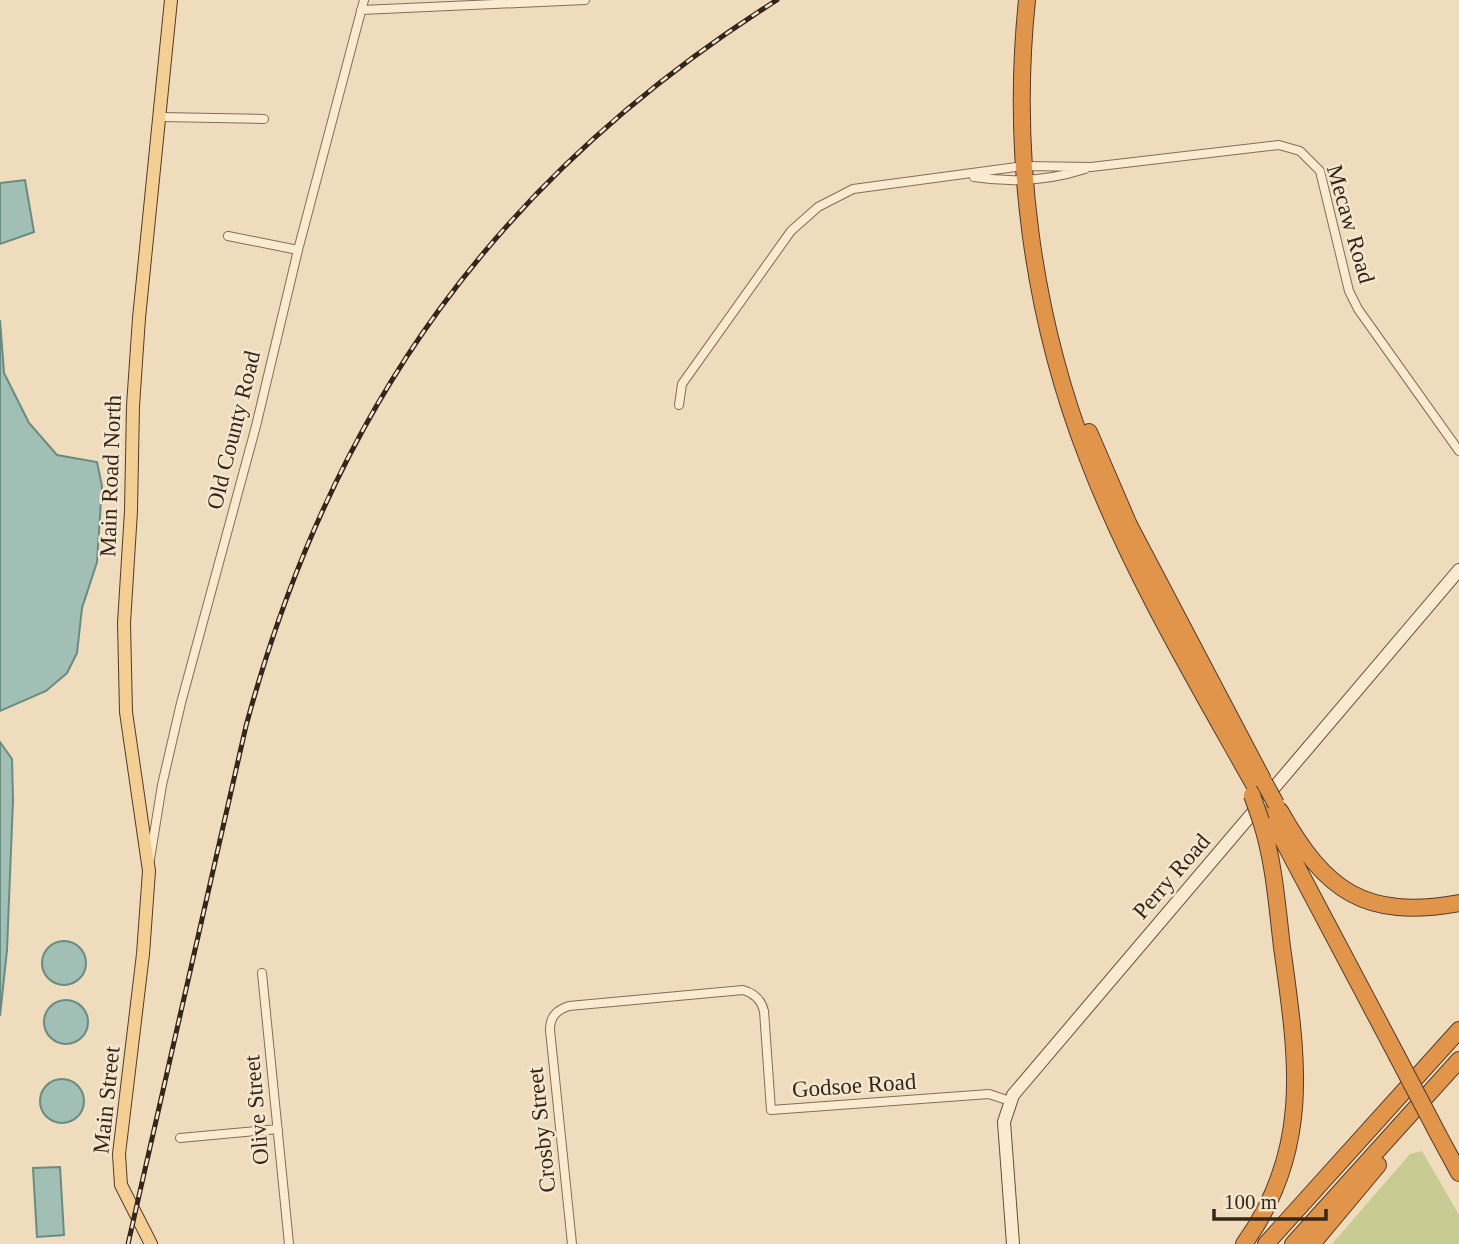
<svg xmlns="http://www.w3.org/2000/svg" width="1459" height="1244" viewBox="0 0 1459 1244" font-family="'Times New Roman',serif">
	<rect width="100%" height="100%" fill="#eedcbd"/>
	<!-- green -->
	<path fill="#c8cb91" d="M1422,1151L1459,1215V1244H1332L1410,1154Z"/>
	<!-- water -->
	<path fill="#a1bfb4" stroke="#688c81" stroke-width="2" d="M25,180L34,232L0,244V183Z
		M0,320L4,373L29,423L57,455L97,462L102,486L97,562L82,608L77,653L67,673L46,691L0,711Z
		M0,742L12,759L13,800L7,950L0,1016Z
		M42 963a22 22 0 1 1 44 0a22 22 0 1 1-44 0Z
		M44 1022a22 22 0 1 1 44 0a22 22 0 1 1-44 0Z
		M40 1101a22 22 0 1 1 44 0a22 22 0 1 1-44 0Z
		M60,1167L64,1235L37,1237L33,1168Z"/>
	<g fill="none" stroke-linecap="round" stroke-linejoin="round">
		<defs>
			<path id="street" d="M361,10L585,0
				M161,117L264,119
				M974,177C1012,183 1048,181 1085,169
				M228,236L298,250
				M679,405L682,384L791,231L818,207L853,189L1024,166L1091,167L1279,145L1300,151L1320,171L1349,291L1358,309L1459,451
				M150,859L162,785L181,703L256,426L298,250L364,0
				M262,973L289,1244
				M180,1138L278,1129
				M572,1244L550,1030C550,1016 557,1010 569,1006L743,990C754,993 761,999 764,1011L771,1110L989,1094L1010,1101"/>
			<path id="secondary" d="M1013,1244L1004,1122L1013,1095L1459,570"/>
			<path id="primary" d="M151,1244L121,1185L119,1154L143,954L149,871L126,712L124,623L131,511L133,406L139,318L171,0"/>
			<path id="highway" d="M1027,0C1011,153 1032,315 1088,459C1132,574 1197,683 1257,790
				M1089,432L1129,525L1262,778
				M1280,811C1325,891 1365,920 1459,903
				M1268,812L1396,1054
				M1439,1136L1459,1173
				M1244,1244C1313,1148 1297,1056 1282,947C1277,905 1274,861 1261,821
				M1266,1244L1459,1030
				M1293,1244L1459,1060
				M1312,1244L1378,1165"/>
		</defs>
		<!-- street casing -->
		<use href="#street" stroke="#866c56" stroke-width="10"/>
		<!-- secondary casing -->
		<use href="#secondary" stroke="#674d3a" stroke-width="14"/>
		<!-- primary casing -->
		<use href="#primary" stroke="#533b2b" stroke-width="14"/>
		<!-- highway casing -->
		<use href="#highway" stroke="#533b2b" stroke-width="18"/>
		<!-- street -->
		<use href="#street" stroke="#f9ead0" stroke-width="8"/>
		<!-- secondary -->
		<use href="#secondary" stroke="#f9ead0" stroke-width="12"/>
		<!-- primary -->
		<use href="#primary" stroke="#f3cf93" stroke-width="12"/>
		<!-- highway -->
		<use href="#highway" stroke="#e0954b" stroke-width="16"/>
		<defs>
			<path id="rail" d="M128,1244L246,726C332,407 498,177 777,0"/>
		</defs>
		<!-- rail casing -->
		<use href="#rail" stroke="#35261b" stroke-width="5"/>
		<!-- rail -->
		<use href="#rail" stroke="#f5e7cd" stroke-width="2.5" stroke-dasharray="8" stroke-linecap="butt"/>
		<defs>
			<path id="highway-bridge" d="M1264,782L1276,804
				M1252,795L1261,821
				M1396,1054L1439,1136"/>
		</defs>
		<!-- highway-bridge casing -->
		<use href="#highway-bridge" stroke="#533b2b" stroke-width="18" stroke-linecap="butt"/>
		<!-- highway-bridge -->
		<use href="#highway-bridge" stroke="#e0954b" stroke-width="16"/>
	</g>
	<g text-anchor="middle" stroke-width="5" stroke-linejoin="round" paint-order="stroke">
		<!-- street labels -->
		<g font-size="23" fill="#35261b" stroke="#f5e7cd">
			<text transform="translate(1351 224) rotate(74)" y="8">Mecaw Road</text>
			<text transform="translate(233 430) rotate(-76)" y="8">Old County Road</text>
			<text transform="translate(110 476) rotate(-88)" y="8">Main Road North</text>
			<text transform="translate(1171 876) rotate(-49)" y="8">Perry Road</text>
			<text transform="translate(854 1085) rotate(-4)" y="8">Godsoe Road</text>
			<text transform="translate(106 1100) rotate(-84)" y="8">Main Street</text>
			<text transform="translate(256 1110) rotate(-95)" y="8">Olive Street</text>
			<text transform="translate(541 1130) rotate(-96)" y="8">Crosby Street</text>
		</g>
	</g>
	<!-- scale -->
	<path d="M1214 1209v10h112v-10" fill="none" stroke="#35261b" stroke-width="3.5"/>
	<text x="1224" y="1209" font-size="21" fill="#35261b" stroke="#f5e7cd" stroke-width="5" paint-order="stroke">100 m</text>
</svg>
